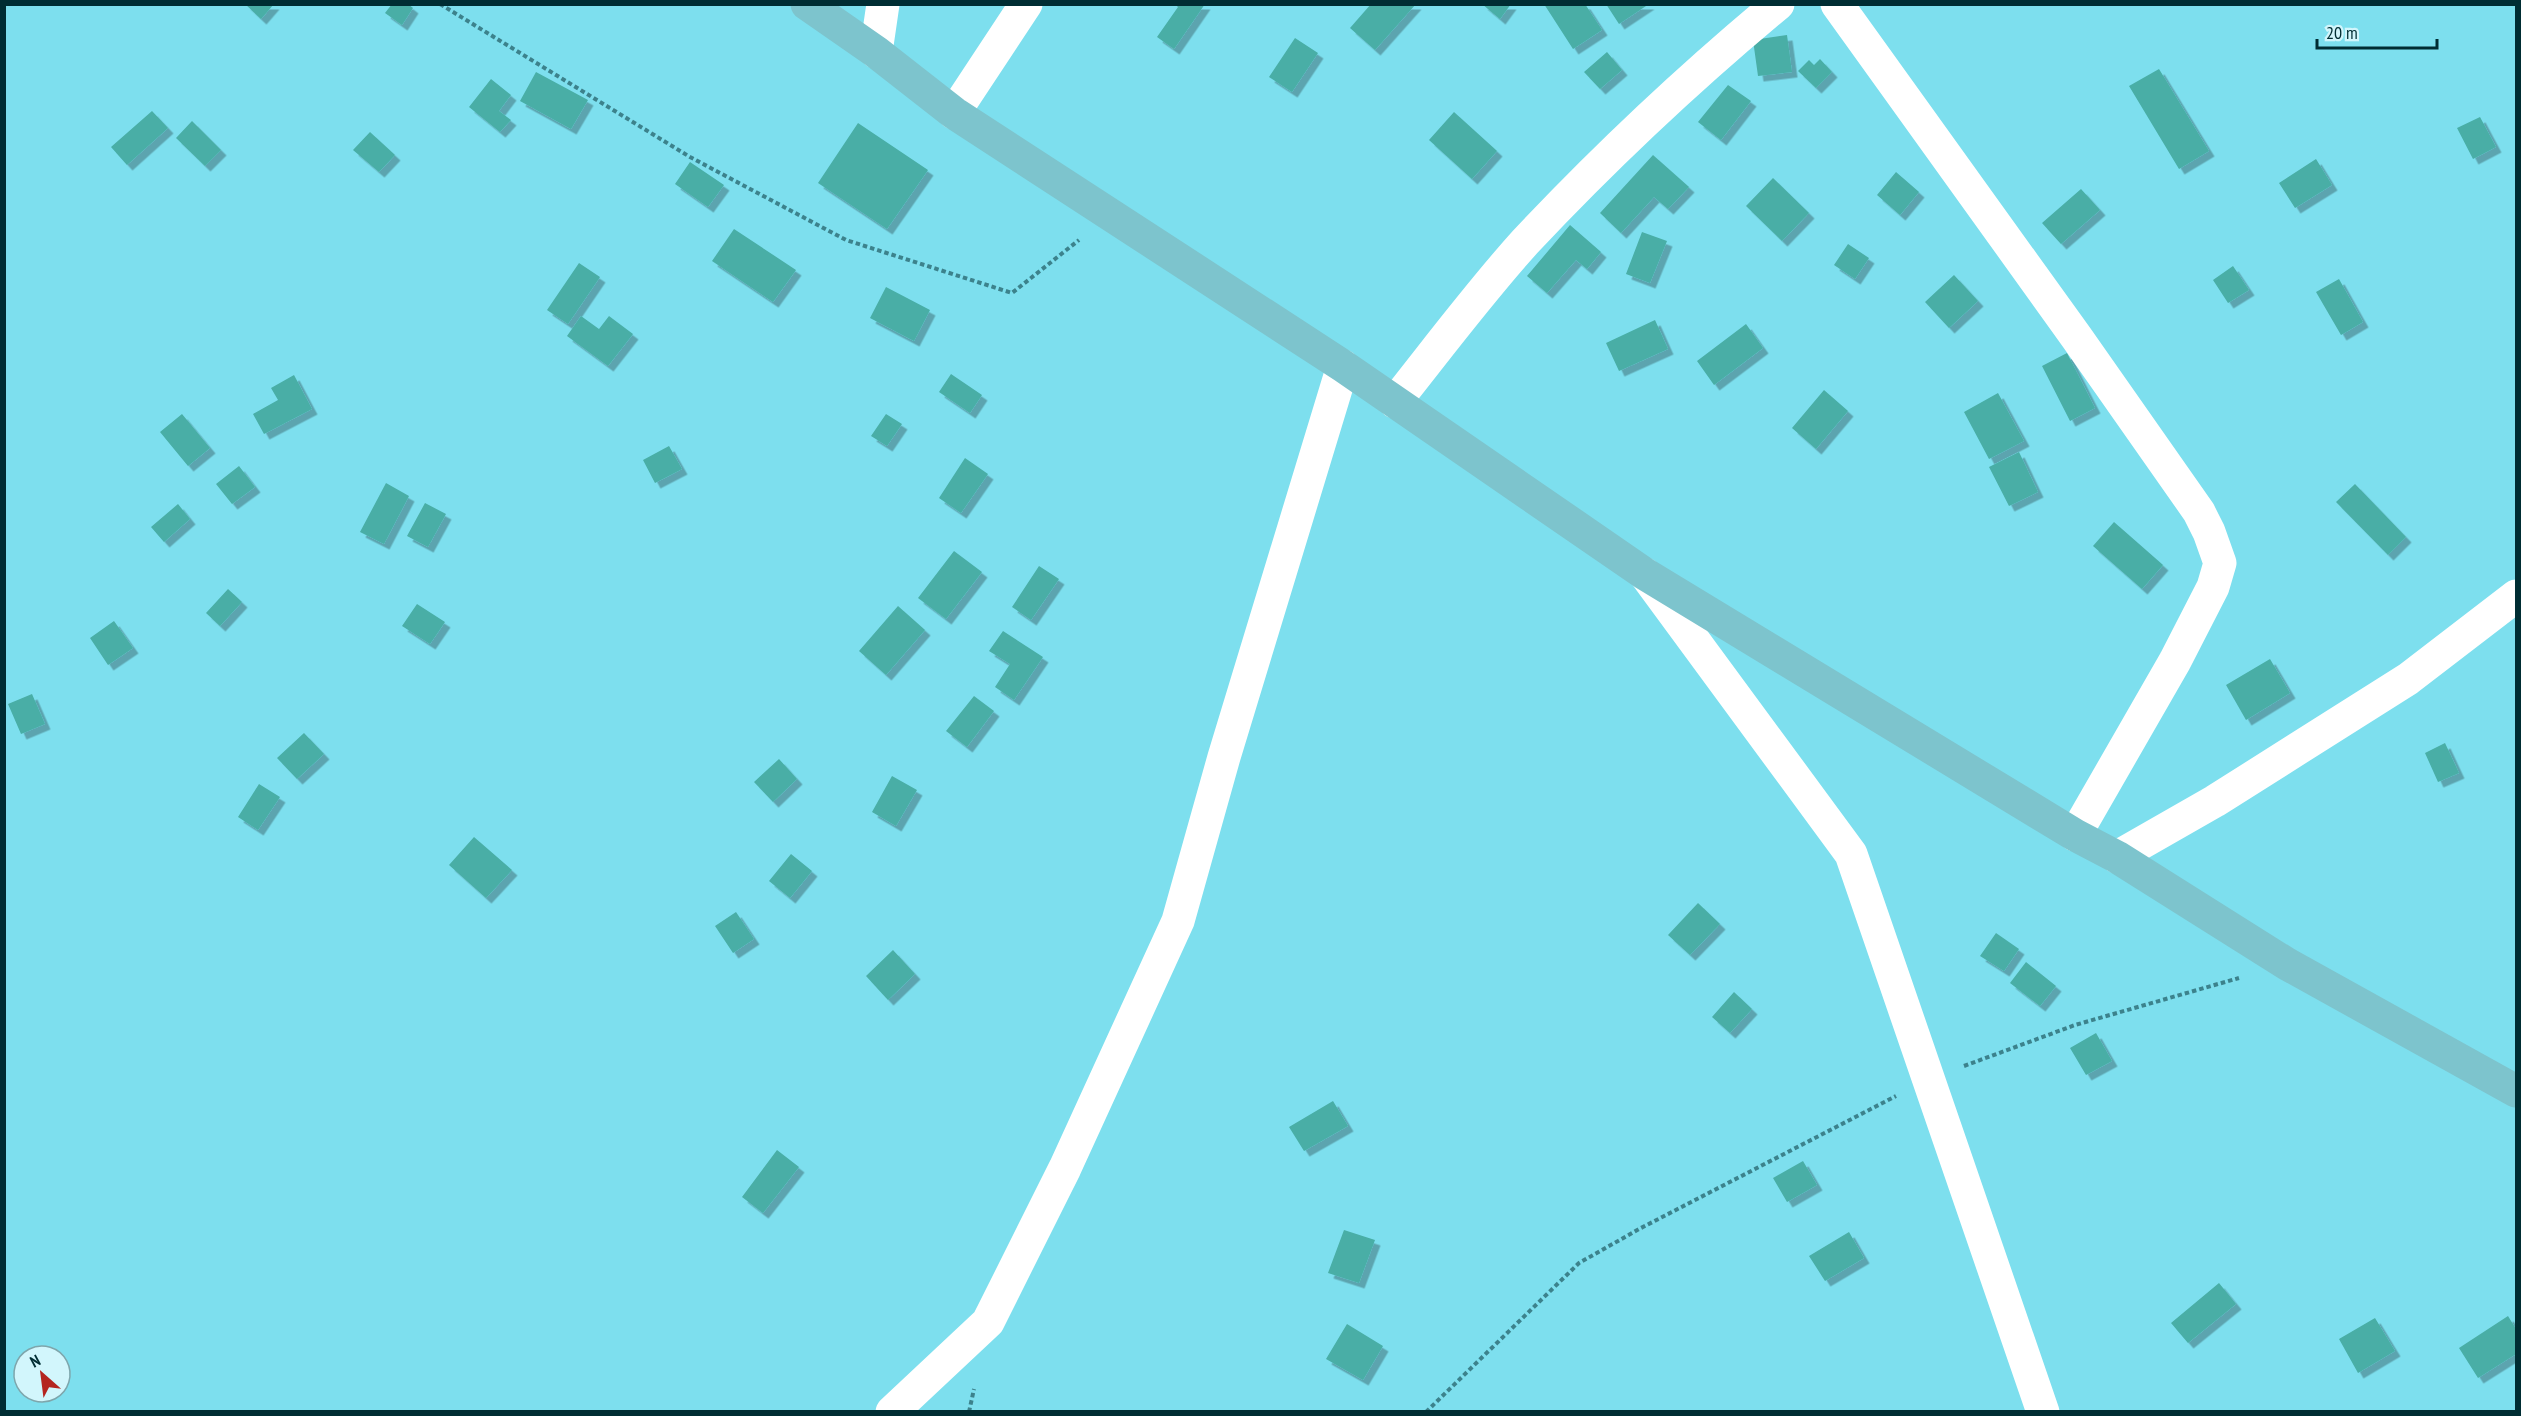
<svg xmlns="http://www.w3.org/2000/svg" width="2521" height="1416" viewBox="0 0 2521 1416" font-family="'PT Sans Narrow',sans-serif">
	<defs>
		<filter id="shadow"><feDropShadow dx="5.5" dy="5.5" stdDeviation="0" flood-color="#0004"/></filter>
	</defs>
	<rect width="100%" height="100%" fill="#7ddfee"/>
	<!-- building -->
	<path fill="#48aea6" filter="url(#shadow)" d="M245,4H274L261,19Z
		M392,4H408L413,8L402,25L385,13Z
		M1175,4H1205L1174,49L1157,37L1178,7Z
		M1371,4H1416L1375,50L1350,28Z
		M1482,4H1511L1500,19Z
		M1544,4H1585L1602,30L1573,49Z
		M1606,4H1649L1619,24Z
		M1787,35L1792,72L1758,76L1753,40Z
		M1295,38L1318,53L1292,92L1269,77Z
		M1607,52L1622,70L1600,89L1584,72Z
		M1820,59L1832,72L1816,88L1798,71L1809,60L1814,65Z
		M2159,69L2209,151L2179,169L2129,86Z
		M536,72L588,100L571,129L520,101Z
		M491,79L511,95L499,111L511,120L500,132L469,107Z
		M1728,85L1751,101L1721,140L1698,122Z
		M152,111L168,128L127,165L111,147Z
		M1454,112L1497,151L1472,179L1429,140Z
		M2480,117L2496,147L2473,159L2457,128Z
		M192,121L221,150L205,166L176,138Z
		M858,123L928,170L887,229L818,183Z
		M370,132L395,155L379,172L353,150Z
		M1653,155L1689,187L1668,209L1654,197L1621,233L1600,213Z
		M2316,159L2332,185L2295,208L2279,183Z
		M690,162L724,185L708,207L675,184Z
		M1896,172L1919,192L1900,215L1877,195Z
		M1773,178L1809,213L1782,241L1746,206Z
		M2081,189L2100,210L2061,244L2042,223Z
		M1570,225L1601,252L1587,269L1576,260L1547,293L1527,276Z
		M734,229L796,270L773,302L712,261Z
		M1642,232L1667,241L1650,283L1626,274Z
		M1848,244L1869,258L1855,279L1834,265Z
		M579,263L600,277L568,324L547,310Z
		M2233,266L2249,290L2228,303L2213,280Z
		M1954,275L1978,301L1949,328L1925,302Z
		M2339,279L2363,322L2341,335L2316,292Z
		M886,287L930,310L914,341L870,318Z
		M581,316L599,329L609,316L633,334L608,366L567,336Z
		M1655,320L1668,349L1619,371L1606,343Z
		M1746,324L1763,348L1714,385L1697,361Z
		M2067,353L2095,408L2070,421L2042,366Z
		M951,374L982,395L970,413L939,392Z
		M294,375L312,409L264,434L253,414L278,400L271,388Z
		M1824,390L1848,411L1816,449L1792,428Z
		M1998,393L2024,441L1989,459L1964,412Z
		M182,414L210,448L188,466L160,432Z
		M886,414L902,424L887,446L871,436Z
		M669,446L682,469L655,483L643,460Z
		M2019,452L2038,492L2009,506L1989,467Z
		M965,458L988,474L961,513L939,498Z
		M239,466L255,487L232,504L216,484Z
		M386,483L409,496L384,544L360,532Z
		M2355,484L2406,537L2388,555L2336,502Z
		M425,503L446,514L428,547L407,536Z
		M178,504L190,519L164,542L151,527Z
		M2114,522L2163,565L2142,589L2093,546Z
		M954,551L982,572L946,619L918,598Z
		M1039,566L1059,579L1031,620L1012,607Z
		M228,589L242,602L220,626L206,613Z
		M417,604L445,622L430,644L402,626Z
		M898,606L925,630L886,675L859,651Z
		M114,621L133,648L108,665L90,638Z
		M1003,631L1043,657L1014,700L995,687L1010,664L989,651Z
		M2270,659L2290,693L2246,720L2226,685Z
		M32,694L45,724L21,734L8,704Z
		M974,696L994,711L967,747L946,731Z
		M304,733L324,754L297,779L277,758Z
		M2445,743L2459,773L2438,782L2425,753Z
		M779,759L797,779L773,802L754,782Z
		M892,776L917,790L896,826L872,812Z
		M259,784L280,797L258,830L238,817Z
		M474,837L512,870L486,898L449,865Z
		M791,854L812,871L790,898L769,881Z
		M1698,903L1720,924L1690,955L1668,935Z
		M736,912L754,939L733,953L715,926Z
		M1996,933L2019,949L2004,971L1980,956Z
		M893,950L915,974L888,1000L866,976Z
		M2026,962L2056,986L2040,1006L2010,983Z
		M1734,992L1752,1009L1730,1033L1712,1017Z
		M2096,1033L2112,1061L2086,1075L2070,1048Z
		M1333,1101L1348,1126L1304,1151L1289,1127Z
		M777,1150L799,1167L763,1213L742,1197Z
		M1803,1161L1817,1185L1787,1202L1773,1178Z
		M1344,1230L1375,1240L1359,1283L1328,1273Z
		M1849,1232L1864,1258L1825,1281L1809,1256Z
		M2219,1283L2236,1304L2188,1343L2171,1323Z
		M2508,1316L2516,1329V1354L2478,1378L2459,1348Z
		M2375,1318L2395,1351L2358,1373L2339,1339Z
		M1347,1324L1383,1346L1363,1380L1326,1359Z"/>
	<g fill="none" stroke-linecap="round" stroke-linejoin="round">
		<!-- path -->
		<path stroke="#3c828c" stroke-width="4" stroke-dasharray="4.5 3" stroke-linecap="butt" d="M440,4L690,157L846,240L1012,293L1079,240
			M1964,1066L2075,1025L2239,978
			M969,1412L974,1389
			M1426,1412L1579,1263L1641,1228L1896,1096"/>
		<!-- street -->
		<path stroke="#fff" stroke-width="33" d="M1837,4L2077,338L2199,512L2209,532L2220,563L2213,587L2175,661L2075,835
			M876,52L883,4
			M954,113L1026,4
			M1395,402C1438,348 1479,293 1525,242C1604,158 1689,78 1778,4
			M1645,574L1851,854L2043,1412
			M2117,857L2215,801L2408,679L2516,596
			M892,1412L988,1322L1065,1168L1178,921L1224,757L1343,366"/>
		<!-- primary -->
		<path stroke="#7dc4cd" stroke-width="33" d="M807,4L876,52L954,113L1343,366L1645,574L2075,835L2117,857L2287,964L2516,1091"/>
	</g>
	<!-- border -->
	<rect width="2521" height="1416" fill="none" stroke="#002d33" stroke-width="12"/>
	<!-- north arrow -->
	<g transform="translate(42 1374) rotate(332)"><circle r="28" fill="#d2f6fc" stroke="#7ea6ac" stroke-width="1.5"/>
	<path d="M0-4.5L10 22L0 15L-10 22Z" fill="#b42520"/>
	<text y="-9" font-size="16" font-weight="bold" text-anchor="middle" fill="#002d33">N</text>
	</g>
	<!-- scale -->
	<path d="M2317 39v9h120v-9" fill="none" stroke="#002d33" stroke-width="3"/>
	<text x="2326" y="39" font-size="18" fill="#002d33" stroke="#d2f6fc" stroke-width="4.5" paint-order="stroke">20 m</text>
</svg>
